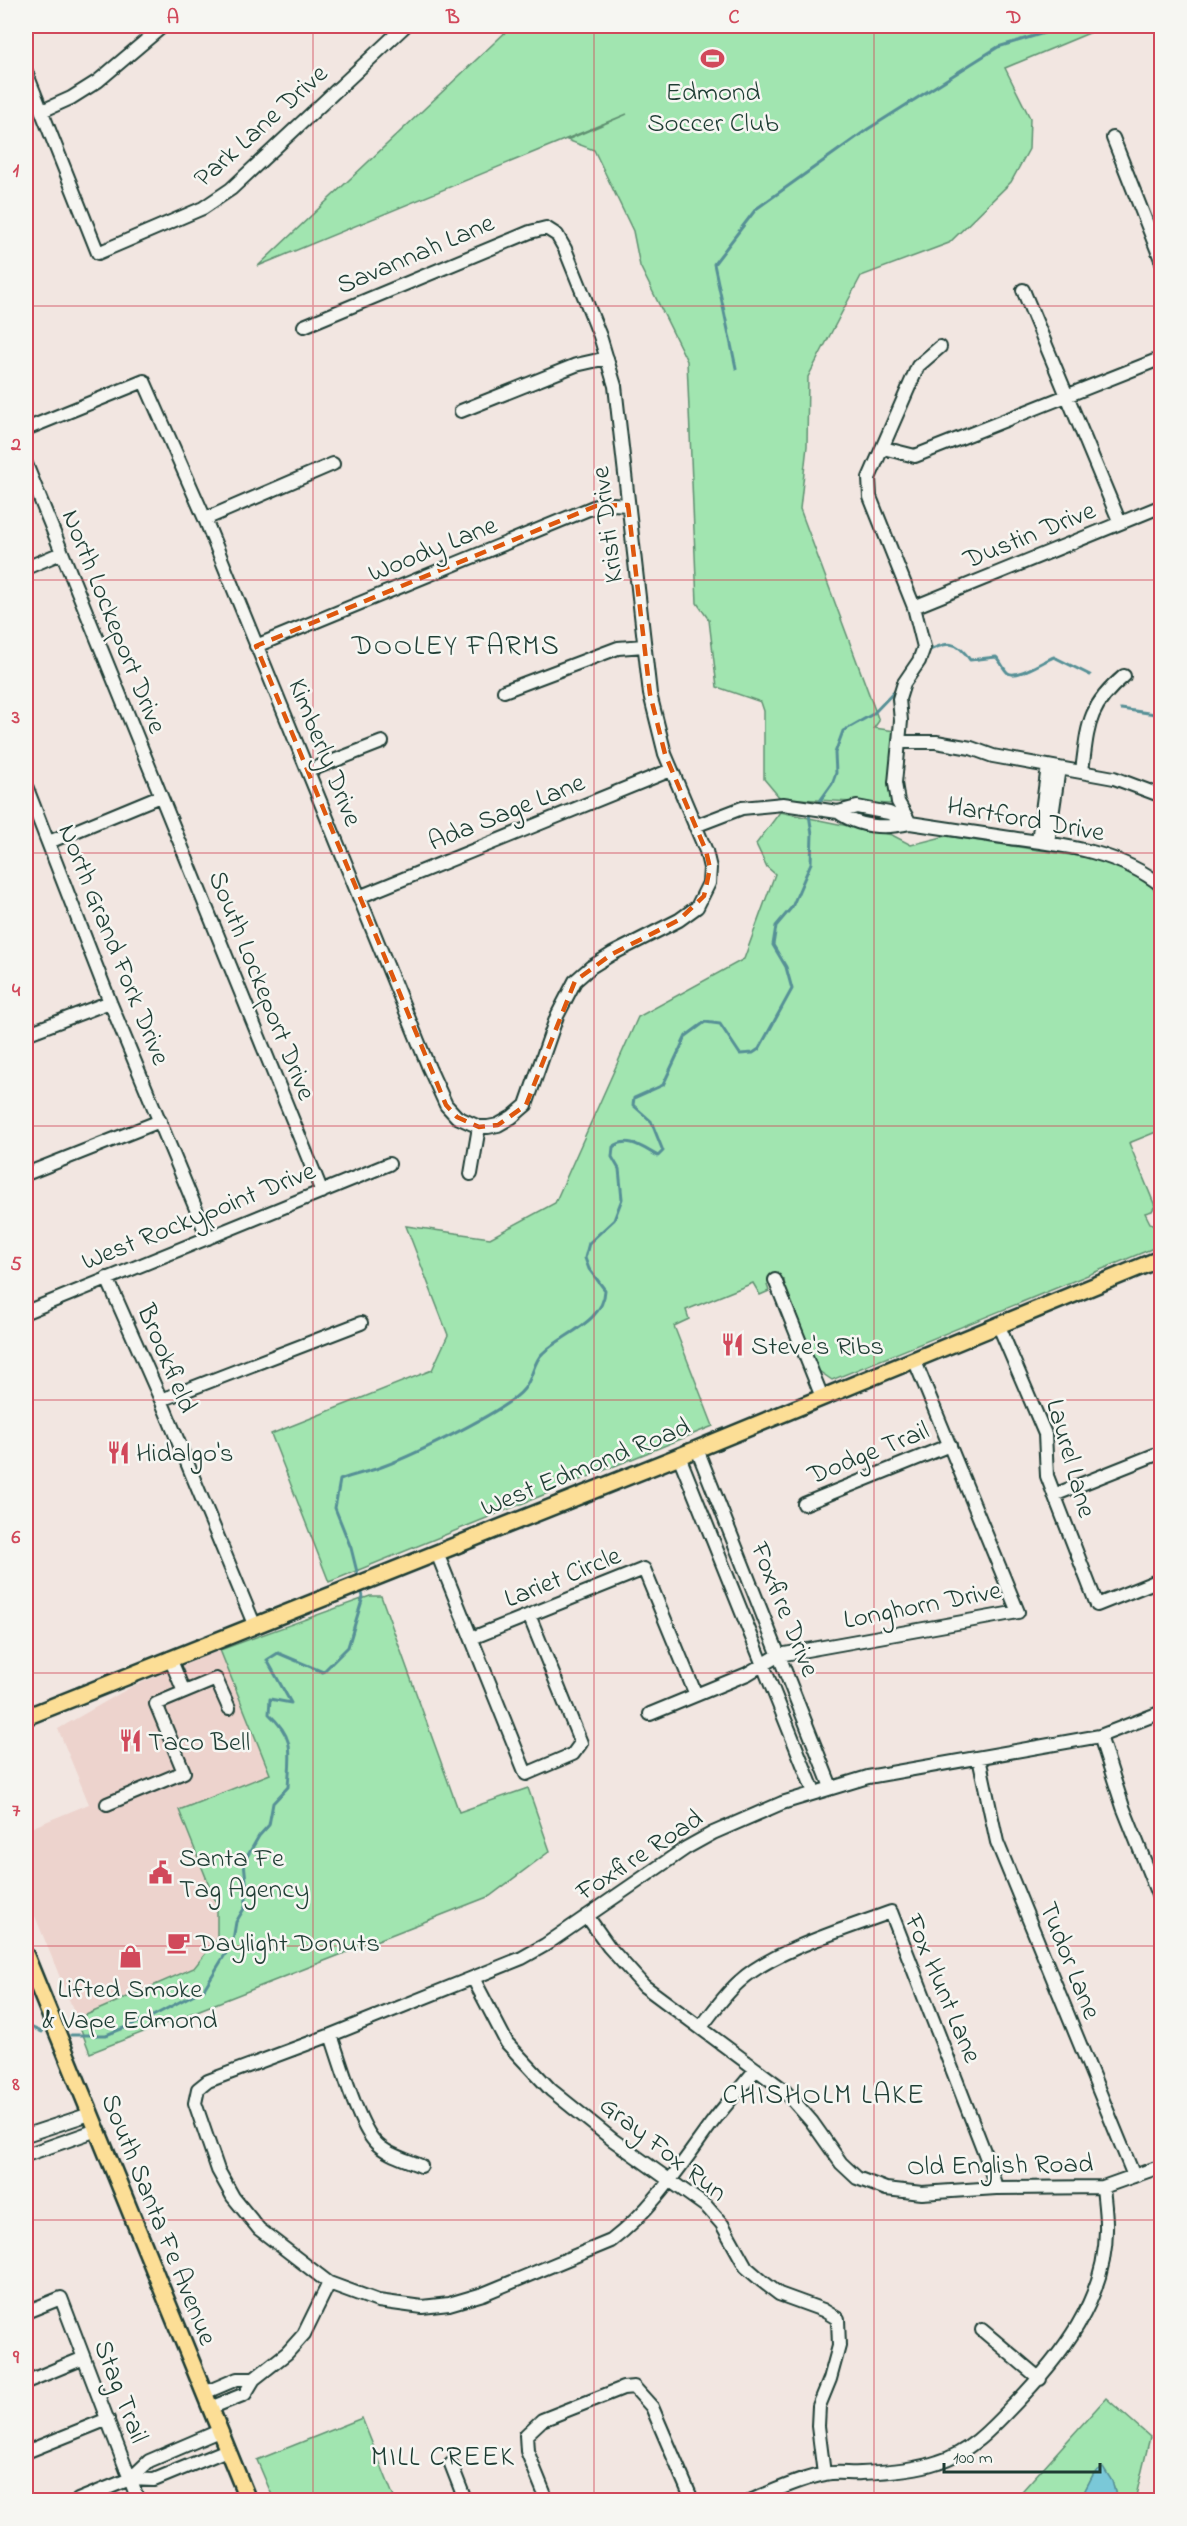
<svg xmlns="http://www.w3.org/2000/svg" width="1187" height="2526" viewBox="0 0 1187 2526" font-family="'Indie Flower',sans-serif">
	<rect width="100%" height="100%" fill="#f2e6e1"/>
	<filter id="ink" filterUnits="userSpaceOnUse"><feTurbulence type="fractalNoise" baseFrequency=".0167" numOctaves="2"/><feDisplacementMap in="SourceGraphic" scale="12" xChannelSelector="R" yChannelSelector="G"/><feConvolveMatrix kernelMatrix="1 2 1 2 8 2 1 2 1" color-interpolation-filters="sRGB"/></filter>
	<g filter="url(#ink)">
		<!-- built -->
		<path fill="#edd3cd" d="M220,1650L270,1774L179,1810L217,1905V1939L194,1968L77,2019L26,1894V1830L89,1804L58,1729L131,1687Z"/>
		<!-- green -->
		<path fill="#a1e5b0" stroke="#609172" stroke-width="1.5" d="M512,26H1106L1005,68L1030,118L1029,149L1011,182L949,243L861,276L808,377L807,446L800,509L879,721L874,728L895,731L892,802L889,804L780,798L764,779V711L761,702L717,687L709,620L697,603L687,361L640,266L633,231L594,150L567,140L627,114L258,266Z
			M780,812L892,835L911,845L946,836L1097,859L1147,880L1161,896V1130L1129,1143L1155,1206L1152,1211L1145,1213L1150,1223L1156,1225L1161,1245L832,1380L816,1369L785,1289L784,1279L767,1285L769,1291L760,1295L753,1283L686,1310L689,1319L674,1326L713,1426L329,1582L271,1434L432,1370L448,1335L406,1226L490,1238L555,1203L638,1017L744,959L775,874L767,867L756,844Z
			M370,1596H381L459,1812L528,1788L550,1851L490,1896L90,2053L77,2019L194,1968L217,1939V1905L179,1810L270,1774L220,1650Z
			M1106,2398L1150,2437L1135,2500H1117L1112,2481L1094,2473L1080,2500H1014Z
			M362,2418L395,2500H274L257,2460Z"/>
		<!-- water -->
		<path fill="#7ac8d8" stroke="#569096" stroke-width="1.5" d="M1103,2467L1112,2481L1117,2500H1080L1094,2473Z"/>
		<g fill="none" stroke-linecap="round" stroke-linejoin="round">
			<!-- stream -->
			<path stroke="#569096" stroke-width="3" d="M736,368L714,264L756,209L868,129L998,47L1067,26
				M926,652C947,641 957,640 970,660L996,657C1001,661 1003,669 1008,673C1017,679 1043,661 1054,657L1090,675
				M1121,709L1162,715
				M817,805L832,784L836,773L835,753L843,731L873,714L897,689
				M359,1580L351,1548L335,1508L340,1480C354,1474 370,1472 384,1466C411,1456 508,1410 524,1389C533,1379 533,1361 543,1353C563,1334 604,1322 605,1290L589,1269L585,1258L589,1243L614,1220L622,1199L619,1169L612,1157L613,1147C629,1135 644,1149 658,1156L663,1151L651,1121L633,1105L634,1098L663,1085L686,1036L705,1022L720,1024L740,1054L753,1053L759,1049L792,989L786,967L773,945L776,926L792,907L811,863L812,834L809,814L811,812
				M26,2025L42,2032
				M71,2035H106L149,2018L204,1989L226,1953L233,1940L236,1922L245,1907L247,1891L244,1862L259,1836L269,1825L273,1803L288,1787C290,1753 296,1739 269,1714L270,1699L291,1703L267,1660L278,1653L323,1672L348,1647L363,1597L361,1589"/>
			<defs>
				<path id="minor" d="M26,72L98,253L203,208L231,189L405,26
					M42,111L71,98L98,81L163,26
					M1113,138L1162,262
					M1023,290L1120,523
					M461,411L576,365L607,358
					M26,429L144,381L205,519L429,1068L446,1105L457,1117L479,1127H488L498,1125L512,1117L526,1105L557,1016L575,981L591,967L612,954L679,920L697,907L709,883L710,868L706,851L665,754L650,694L615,386L600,336L565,249L557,235L546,228L530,232L304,326
					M883,448L915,456L1162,358
					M26,464L322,1192
					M205,519L333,464
					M26,568L61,553
					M914,607L1162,506
					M256,646L596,506L612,504L628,505
					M504,691L618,648L644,646
					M900,742H936L971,748L993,756L1114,778L1162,796
					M308,771L382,742
					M1082,771C1088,726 1087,707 1124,676
					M26,786L110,1002L208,1238
					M838,812C860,828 884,829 910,823
					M910,823L898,802L895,783L901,721L899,699L904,683L919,661L924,647L914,607L870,497L869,478L918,366L940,347
					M695,826L742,808L783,804L838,812L857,807L889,813L910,823C943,828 977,833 1010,838C1063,845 1119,851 1162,886
					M1038,841L1048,766
					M49,842L160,796
					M1048,843L1059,768
					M359,897L671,770
					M26,1034L110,1002
					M26,1174L160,1121
					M471,1174L479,1127
					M107,1278L161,1400L254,1624
					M775,1280L822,1397
					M26,1312L389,1164
					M998,1324L1045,1434L1047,1476L1097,1605L1162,1579
					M161,1400L361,1323
					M697,1449L831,1787
					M679,1456L814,1792
					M1054,1495L1162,1452
					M804,1504L950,1445
					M437,1553L526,1774L573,1754L581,1743L529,1615
					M472,1638L644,1569L696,1695
					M170,1658L184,1692
					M650,1714L747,1674L779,1655L1018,1612L914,1359
					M1100,1736L1123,1807L1162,1905
					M979,1758L997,1842L1134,2176
					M107,1804L184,1772L156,1704L216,1679L229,1708
					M587,1916L609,1947L644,1986L784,2090L812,2122L841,2163L857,2178L886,2189L922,2193L996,2188L1103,2187L1162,2166
					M473,1978L507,2043L551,2090L613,2140L707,2207L722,2224L746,2267L762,2281L779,2294L823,2310L838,2319L839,2346L830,2379L819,2406L818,2426L824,2474
					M701,2027C713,2012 725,1994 740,1981C772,1951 848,1928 891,1912L989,2164L996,2188
					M331,2035C340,2061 358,2124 375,2142C387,2155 405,2159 421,2166
					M756,2069C741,2088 725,2105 711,2124C681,2165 653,2209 611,2241L483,2294L449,2304L422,2307L378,2301L329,2283L259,2229L233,2197L218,2170L195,2103L198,2089L208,2081L331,2035L522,1958L545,1945L686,1848L713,1833L782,1803L868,1777L1100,1736L1162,1712
					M26,2135L90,2114
					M26,2155L97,2130
					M26,2312L61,2298L138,2500
					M982,2330L1040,2379
					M26,2382L84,2358
					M204,2393L237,2379H254
					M210,2408L245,2394L254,2379L287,2353L304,2334L329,2283
					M26,2452L108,2419
					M451,2464L465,2500
					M130,2479L154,2480L227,2450
					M78,2500L130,2479L149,2461L219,2431
					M547,2500L527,2451L526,2435L542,2420L623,2388L634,2387L652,2407L692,2500
					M752,2500C774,2491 802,2478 825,2474C837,2471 849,2474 861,2473C886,2472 915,2470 938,2462C968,2453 989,2431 1010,2409C1060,2358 1108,2299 1106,2224C1106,2212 1104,2199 1103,2187"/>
				<path id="major" d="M26,1717L697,1449L1162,1258
					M26,1956L248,2500"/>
			</defs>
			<!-- minor casing -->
			<use href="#minor" stroke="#1f3d34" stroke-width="16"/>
			<!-- major casing -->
			<use href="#major" stroke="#1f3d34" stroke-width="20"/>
			<!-- minor -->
			<use href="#minor" stroke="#f6f6f2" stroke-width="12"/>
			<!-- major -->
			<use href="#major" stroke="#fcde96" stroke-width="15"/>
		</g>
	</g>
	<!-- marked area -->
	<path fill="none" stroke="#de580e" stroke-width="4.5" stroke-dasharray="12 8" stroke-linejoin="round" d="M628,505L650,694L665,754L706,851L710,868L704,896L679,920L612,954L575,981L526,1105L498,1125L479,1127L457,1117L446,1105L256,646L596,506Z"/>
	<!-- grid -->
	<path fill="none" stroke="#d1495b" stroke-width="1.5" stroke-opacity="0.55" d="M313,26V2500M594,26V2500M874,26V2500M26,306H1162M26,580H1162M26,853H1162M26,1126H1162M26,1400H1162M26,1673H1162M26,1946H1162M26,2220H1162"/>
	<!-- icons -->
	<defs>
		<symbol id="stadium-bare" viewBox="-9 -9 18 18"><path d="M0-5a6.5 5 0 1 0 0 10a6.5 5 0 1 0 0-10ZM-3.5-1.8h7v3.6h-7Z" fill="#d1495b" stroke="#f6f6f2" stroke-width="2.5" paint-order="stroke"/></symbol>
		<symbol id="restaurant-bare" viewBox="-9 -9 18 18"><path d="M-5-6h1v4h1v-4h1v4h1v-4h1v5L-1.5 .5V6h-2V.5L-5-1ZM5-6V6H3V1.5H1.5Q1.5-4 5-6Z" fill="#d1495b" stroke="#f6f6f2" stroke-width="2.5" paint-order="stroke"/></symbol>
		<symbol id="civic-bare" viewBox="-9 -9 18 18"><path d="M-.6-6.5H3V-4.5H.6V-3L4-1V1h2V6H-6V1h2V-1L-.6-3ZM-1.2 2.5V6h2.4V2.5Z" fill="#d1495b" stroke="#f6f6f2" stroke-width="2.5" paint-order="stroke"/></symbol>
		<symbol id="cafe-bare" viewBox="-9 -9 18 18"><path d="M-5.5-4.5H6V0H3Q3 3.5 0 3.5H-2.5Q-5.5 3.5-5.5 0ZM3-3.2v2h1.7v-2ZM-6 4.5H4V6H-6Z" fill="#d1495b" stroke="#f6f6f2" stroke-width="2.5" paint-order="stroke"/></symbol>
		<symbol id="shop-bare" viewBox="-9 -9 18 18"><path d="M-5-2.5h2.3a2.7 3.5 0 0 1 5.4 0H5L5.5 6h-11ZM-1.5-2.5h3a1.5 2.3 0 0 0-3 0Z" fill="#d1495b" stroke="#f6f6f2" stroke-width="2.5" paint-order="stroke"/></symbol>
	</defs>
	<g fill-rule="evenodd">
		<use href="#stadium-bare" x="696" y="42" width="33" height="33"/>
		<use href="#restaurant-bare" x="716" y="1328" width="33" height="33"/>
		<use href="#restaurant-bare" x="102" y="1436" width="33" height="33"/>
		<use href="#restaurant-bare" x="114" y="1724" width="33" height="33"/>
		<use href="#civic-bare" x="144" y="1856" width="33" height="33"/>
		<use href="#cafe-bare" x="162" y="1926" width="33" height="33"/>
		<use href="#shop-bare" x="114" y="1940" width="33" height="33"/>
	</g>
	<g text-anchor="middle" stroke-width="5" stroke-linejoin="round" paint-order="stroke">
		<!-- poi labels -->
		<g font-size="27" fill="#1f3d34" stroke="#f6f6f2" text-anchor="start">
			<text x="713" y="100" text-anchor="middle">Edmond<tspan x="713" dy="31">Soccer Club</tspan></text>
			<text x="751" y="1354">Steve's Ribs</text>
			<text x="136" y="1461">Hidalgo's</text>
			<text x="148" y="1750">Taco Bell</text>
			<text x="179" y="1866">Santa Fe<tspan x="179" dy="31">Tag Agency</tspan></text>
			<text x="196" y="1951">Daylight Donuts</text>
			<text x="130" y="1997" text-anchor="middle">Lifted Smoke<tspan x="130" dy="31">&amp; Vape Edmond</tspan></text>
		</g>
		<!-- street labels -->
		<g font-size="27" fill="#1f3d34" stroke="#f6f6f2">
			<text transform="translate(260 125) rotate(-42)" y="9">Park Lane Drive</text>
			<text transform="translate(415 253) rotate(-23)" y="9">Savannah Lane</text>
			<text transform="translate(606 525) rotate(-97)" y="9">Kristi Drive</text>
			<text transform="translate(1029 534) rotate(-22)" y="9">Dustin Drive</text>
			<text transform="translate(432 548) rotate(-22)" y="9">Woody Lane</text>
			<text transform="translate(115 621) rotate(68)" y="9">North Lockeport Drive</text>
			<text transform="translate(326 752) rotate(68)" y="9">Kimberly Drive</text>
			<text transform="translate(506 811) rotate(-22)" y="9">Ada Sage Lane</text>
			<text transform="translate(1026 818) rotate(10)" y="9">Hartford Drive</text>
			<text transform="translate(115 944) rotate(68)" y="9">North Grand Fork Drive</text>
			<text transform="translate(263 985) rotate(68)" y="9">South Lockeport Drive</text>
			<text transform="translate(198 1215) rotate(-22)" y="9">West Rockypoint Drive</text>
			<text transform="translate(168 1358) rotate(67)" y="9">Brookfield</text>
			<text transform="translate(868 1452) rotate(-22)" y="9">Dodge Trail</text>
			<text transform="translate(1072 1458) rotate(74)" y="9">Laurel Lane</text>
			<text transform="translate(585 1466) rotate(-22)" y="9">West Edmond Road</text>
			<text transform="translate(562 1576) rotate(-22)" y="9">Lariet Circle</text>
			<text transform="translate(922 1604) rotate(-11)" y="9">Longhorn Drive</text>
			<text transform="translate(786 1609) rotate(68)" y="9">Foxfire Drive</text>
			<text transform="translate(639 1854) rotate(-33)" y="9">Foxfire Road</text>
			<text transform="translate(1071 1960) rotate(68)" y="9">Tudor Lane</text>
			<text transform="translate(944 1988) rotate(67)" y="9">Fox Hunt Lane</text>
			<text transform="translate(664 2148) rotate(38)" y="9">Gray Fox Run</text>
			<text transform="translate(1000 2164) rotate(-1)" y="9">Old English Road</text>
			<text transform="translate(160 2219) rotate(68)" y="9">South Santa Fe Avenue</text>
			<text transform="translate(122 2391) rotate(69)" y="9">Stag Trail</text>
		</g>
		<!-- neighbourhood labels -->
		<g font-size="28" letter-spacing="1.5" fill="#1f3d34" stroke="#f6f6f2">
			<text x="456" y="654">DOOLEY FARMS</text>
			<text x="824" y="2103">CHISHOLM LAKE</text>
			<text x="443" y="2465">MILL CREEK</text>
		</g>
	</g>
	<!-- margin -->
	<rect width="1187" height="2526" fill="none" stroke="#f6f6f2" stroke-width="66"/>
	<!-- scale -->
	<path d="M944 2463v9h156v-9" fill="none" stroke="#1f3d34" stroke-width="3"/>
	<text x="953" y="2463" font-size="18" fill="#1f3d34" stroke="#f6f6f2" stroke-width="4.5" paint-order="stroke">100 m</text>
	<rect x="33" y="33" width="1121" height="2460" fill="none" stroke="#d1495b" stroke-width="2"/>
	<g font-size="20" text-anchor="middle" font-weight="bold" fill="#d1495b">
		<text x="173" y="23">A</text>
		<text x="453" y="23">B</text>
		<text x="734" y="23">C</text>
		<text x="1014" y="23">D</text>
		<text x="16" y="176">1</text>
		<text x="16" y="450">2</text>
		<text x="16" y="723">3</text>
		<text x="16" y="996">4</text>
		<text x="16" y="1270">5</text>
		<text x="16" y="1543">6</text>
		<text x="16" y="1816">7</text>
		<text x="16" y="2090">8</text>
		<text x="16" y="2363">9</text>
	</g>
</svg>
